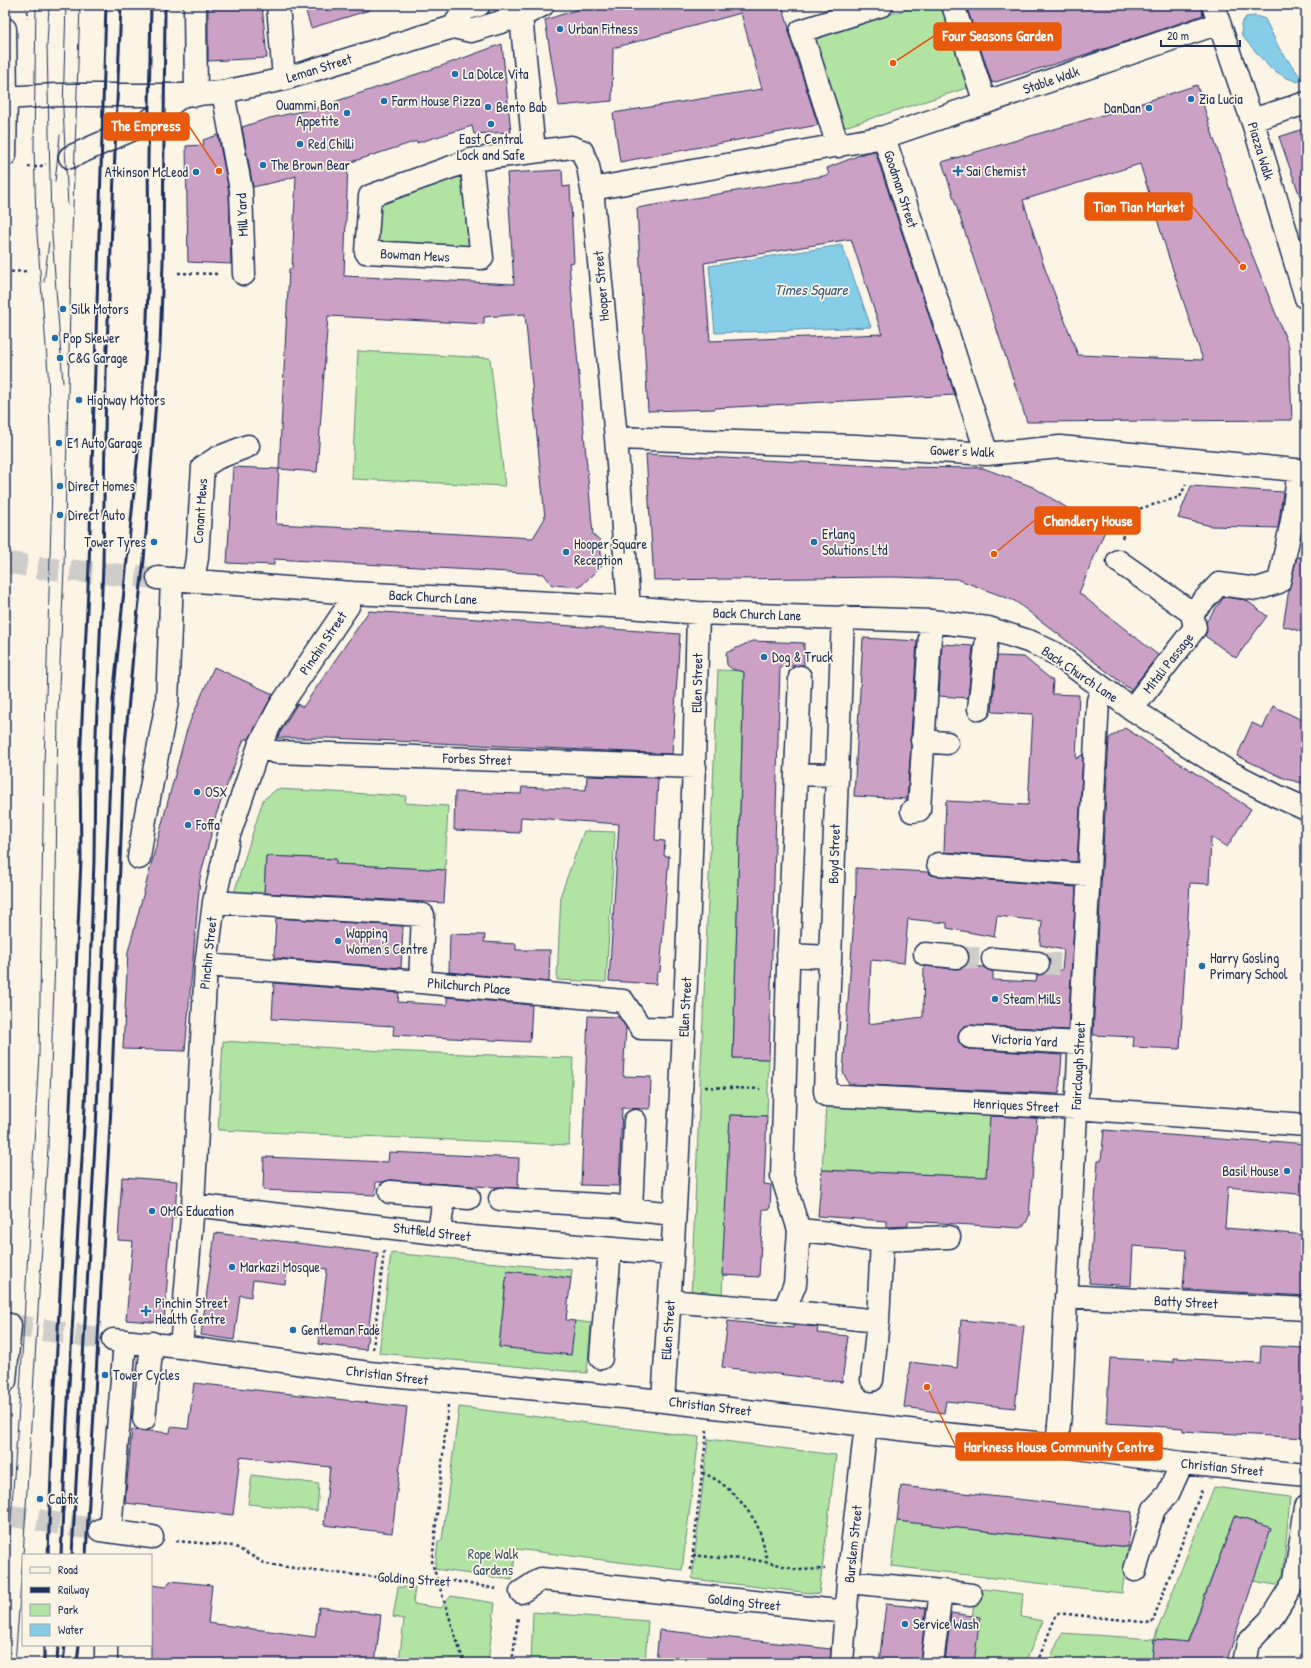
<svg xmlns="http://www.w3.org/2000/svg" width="1311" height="1668" viewBox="0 0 1311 1668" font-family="'Patrick Hand',sans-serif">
	<rect width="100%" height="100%" fill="#fcf5e5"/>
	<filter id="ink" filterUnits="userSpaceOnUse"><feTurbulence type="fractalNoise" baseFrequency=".025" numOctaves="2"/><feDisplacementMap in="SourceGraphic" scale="8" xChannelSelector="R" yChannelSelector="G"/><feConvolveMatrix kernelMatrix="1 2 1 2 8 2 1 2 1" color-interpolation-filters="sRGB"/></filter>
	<g filter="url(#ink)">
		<!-- green -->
		<path fill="#b1e3a3" stroke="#668980" d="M919,5H946L973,86L841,128L813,40Z
			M468,172L475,249L373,245L377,200Z
			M358,351L490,358L505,486L352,479Z
			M718,670L744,671L733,1058L769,1059L767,1116L730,1115L722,1297L691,1296Z
			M277,789L406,796L405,803L448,806L445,870L336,864V859L266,856L264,894L234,893L263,800Z
			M584,831L615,832L606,982L557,980L561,894Z
			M223,1041L383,1051L573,1058L569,1145L218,1130Z
			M826,1105L991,1112L986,1177L822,1170Z
			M391,1253L572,1270L571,1278L507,1271L499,1346L575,1321L591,1323L587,1373L379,1353Z
			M459,1407L699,1437L682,1570L516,1549L512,1580L435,1569L438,1541L442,1540Z
			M708,1439L836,1455L819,1594L692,1579Z
			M252,1475L319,1484L317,1511L248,1504Z
			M1214,1487L1290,1497L1282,1586L1253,1581L1271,1528L1235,1516L1187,1642L1154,1639L1152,1663H1048L1062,1633L1154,1639Z
			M897,1521L1128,1547L1122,1593L891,1566Z
			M398,1587H415L413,1604L441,1608L451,1596L495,1603L488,1663H399L404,1619L393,1617Z
			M976,1588L1023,1594L1021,1617L1043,1621L1025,1663H966Z
			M533,1612L648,1621L645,1663H531Z"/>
		<!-- water -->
		<path fill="#86cee8" stroke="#5b8eb1" d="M1256,16L1265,19L1279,48L1302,79L1298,82L1287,78L1270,68L1242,36L1241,24L1246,17Z
			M842,245L871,327L715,333L709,266Z"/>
		<!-- building -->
		<path fill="#cca1c6" stroke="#1b2f5e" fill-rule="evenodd" d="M208,5H262L267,58L208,61Z
			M304,5H370V10L311,28Z
			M591,5H782L789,28V35L818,125L620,162L613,113L762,89L741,13L613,48L612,101L559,106L545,20Z
			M966,5H1201L1203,15L1110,47L992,83Z
			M502,44L511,132L474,134L472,126L417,143V141L348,163L344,276L514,284L507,173L562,170L563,187L570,186L574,262L569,263L593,535L600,540L602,565L580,587L552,585L544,574L274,559V565L227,563L233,467L279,469L289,269H292L296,176L284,180L253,187L242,127L270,118L335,104L334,102L444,65ZM525,314L545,518L533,538L276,524L279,469L317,472L328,316L484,324V317Z
			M1197,85L1244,234L1289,347L1292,420L1027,422L942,162L1123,109ZM1140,164L1169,258L1203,360L1078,355L1045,269L1023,200Z
			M1306,128V205H1303L1279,137Z
			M218,135L229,191L231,264L188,262L186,146L204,145L203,140Z
			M875,151L955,395L715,408V409L648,411L637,208L829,175L827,168L865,153ZM851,239L882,334L710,341L704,263Z
			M646,454L898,467L983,468L1033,487L1105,531L1079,593L1158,655L1131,690L1015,601L957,579L891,577L654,580Z
			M1191,486L1283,492L1278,528L1211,526L1178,518Z
			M1297,557L1306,558V633L1283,626L1289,589Z
			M1224,597L1246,600L1267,616L1236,658L1205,636L1207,631L1206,622Z
			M369,611L680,634L672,754L331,738H277L297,704L303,707Z
			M863,638L917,641L911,735L910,740L911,746L907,799L854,796Z
			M752,641L804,643V665L780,667L769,1059L733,1058L744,672L732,669L727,665L726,653Z
			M942,644L973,646L968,698L939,696Z
			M997,656L1024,657L1053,681L1052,694L1079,695L1076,759L1083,754L1077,862L944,852L946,801L1028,805L1033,714L992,712Z
			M214,667L273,694L249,739H244L216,815L200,878L185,1051L123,1049L128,952L186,733L191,719Z
			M1273,706L1306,722V784L1286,779L1237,756L1252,723L1263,728Z
			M1125,728L1251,809L1227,847L1211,837L1209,884L1190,883L1180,1049L1133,1047L1134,1037L1093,1035L1109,738Z
			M587,776L658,778L655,840L665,841L664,856H669L660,972H657L656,984L609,981L619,824L521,817L520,833L454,830L455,792L521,794L522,787L586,790Z
			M266,856L336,859V864L446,870L444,903L264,893Z
			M856,868L928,872L931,875L937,876L1076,887L1068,1030L971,1025L964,1026L960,1030L958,1036L959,1043L964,1048L969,1049L1062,1055L1059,1094L849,1084L843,1072L856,890ZM997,916L1042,921L1040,945L1064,950L1062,970H1048L1044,974L1037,975L1036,982L993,980V972L986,969L984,967L965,966L962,968L956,969L924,966L923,1017L868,1024L871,960L904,963L908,919L947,923V928L994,937Z
			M276,918L403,926L401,968L275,958V955H274Z
			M450,934L485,935L484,942L516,944V950H550L549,982L449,972Z
			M274,983L399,993L398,1002L447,1005V997L532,1005L530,1042L393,1035L394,1026L272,1019Z
			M588,1016L619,1017L626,1027L623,1076L651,1077L650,1109L622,1108L619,1186L581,1185Z
			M730,1115L767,1116L764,1184L771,1185L770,1209H763L759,1277L722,1275Z
			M990,1116L1037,1118L1029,1216L1026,1223L1020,1228L908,1221V1226L886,1227V1221L818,1216L822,1170L986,1177Z
			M1104,1130L1271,1143V1141L1306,1144V1195L1228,1187L1225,1228L1306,1235V1296L1183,1289L1186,1250L1133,1246L1131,1286L1089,1283L1098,1161H1101Z
			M389,1152L519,1158L518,1188L472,1186L391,1180L383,1182H376L375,1195L263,1190L264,1157L388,1162Z
			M122,1177L177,1181L175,1218H172L164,1323L126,1320L133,1241L118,1240Z
			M215,1233L378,1253L366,1350L318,1344L327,1269L288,1264L285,1284L253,1280L251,1297L240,1295L234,1340L201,1335Z
			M507,1271L571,1278L566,1320L575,1321L571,1355L499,1347Z
			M961,1320L1024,1326L1015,1408L946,1401L944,1413L904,1407L910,1362L957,1368Z
			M728,1321L793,1328V1325L818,1327L817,1333L848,1336L842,1382L722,1367Z
			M1261,1346L1306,1348V1438L1183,1431V1428L1106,1423L1110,1358L1174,1362V1358L1260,1363Z
			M194,1383L407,1407L392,1533L324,1525L330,1467L240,1457L233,1515L125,1503L132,1429L170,1433L171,1427L188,1429Z
			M901,1486L1132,1512L1128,1547L897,1521Z
			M1235,1516L1271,1528L1226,1663H1152L1154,1639L1188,1642Z
			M170,1581L212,1585L208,1623L315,1637L319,1607L381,1615L375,1663H151V1585L166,1587Z
			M886,1604L926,1608L920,1663H879Z
			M951,1613L980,1617L974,1663H945Z
			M659,1630L831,1649L830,1663H739L679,1657L678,1663H656Z"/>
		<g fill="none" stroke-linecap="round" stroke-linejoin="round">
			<!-- minor-tunnel -->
			<path stroke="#cfcdca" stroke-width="22" stroke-dasharray="22 11" stroke-linecap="butt" d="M5,562L40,568L158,578
				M957,957L993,959
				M1038,963L1071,965
				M10,1325L113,1340
				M5,1515L100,1530"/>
			<defs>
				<path id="minor" d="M195,5L196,95
					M278,5L284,79
					M953,5L985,103
					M1213,5L1255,129L1306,298
					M521,16L534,151
					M223,92L241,190L244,274
					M1252,120L1306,103
					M884,137L1219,23
					M838,146L801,31L882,5
					M70,157L145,124L183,95
					M471,160L370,196L366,252L482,258L471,160L571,147L582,151L588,166L592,189L616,438L629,607
					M592,189L884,137L987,454
					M616,438L856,446L987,454L1060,447L1306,471
					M1118,561L1192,613
					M158,578L353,593L629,607L698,613L931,621L988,628L1031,642L1056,654L1132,709L1226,770L1277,796L1306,809
					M193,580L197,558L203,467L217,458L248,446
					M843,617L825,1091L826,1095L1076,1108L1306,1125
					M979,709L988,628
					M1132,709L1195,628L1192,613L1219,584L1257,589L1279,582L1292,521L1299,470
					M922,741L947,743
					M259,746L275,752L695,767
					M796,774L837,775
					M912,811L919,810L931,621
					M139,858L144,825L167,702L172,579
					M938,864L1088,875
					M214,902L423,915L420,982L623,1001L641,1028L684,1029
					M925,954L957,957
					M788,955L830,957
					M993,959L1038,963
					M206,965L420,982
					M970,1037L1079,1043
					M390,1192L469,1198
					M500,1199L616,1206L627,1209L674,1214
					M193,1205L472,1237L672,1254
					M631,1209L635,1121
					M799,1230L830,1233L862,1239L882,1240L949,1237
					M439,1233L444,1196
					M1066,1296L1306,1309
					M670,1301L784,1311L795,1284L799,1230L782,1176L788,966L800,677
					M784,1311L878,1321
					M5,1324L10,1325L5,1381
					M113,1340L181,1347L369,1373L663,1401L934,1433L1057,1445L1182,1463L1306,1475
					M181,1347L193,1205L206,965L214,902L229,835L259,746L279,708L348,606L353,593
					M601,1358L610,1249
					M872,1380L878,1321L882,1240
					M663,1401C681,1138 692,875 698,613
					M144,1419L152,1343
					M1057,1445L1060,1414L1098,701L1102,687
					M100,1530L152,1537
					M110,1531L125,1341
					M1135,1570L1154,1509L1168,1494L1182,1463
					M848,1582L941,1591L932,1663
					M941,1591L971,1595
					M521,1592L541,1579L847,1612
					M106,1663V1645
					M842,1663L848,1582L866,1425
					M1244,1663L1248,1643L1270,1620L1295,1580L1306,1507"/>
				<path id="major" d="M453,27L465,9L479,5
					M5,29L6,97L5,155
					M5,98L56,95H183L223,92L284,79L453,27L471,31L521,16L543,5"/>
			</defs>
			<!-- minor casing -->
			<use href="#minor" stroke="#1b2f5e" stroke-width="25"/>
			<!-- major casing -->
			<use href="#major" stroke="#1b2f5e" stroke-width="25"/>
			<!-- path -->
			<path stroke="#1b2f5e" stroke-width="2.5" stroke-dasharray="3 3" stroke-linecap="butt" d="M26,5L28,18
				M28,167H38L46,164
				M5,272L29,271
				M178,273L220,274
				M1122,538L1135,510L1180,497L1186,484
				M705,1087L760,1089
				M373,1349L384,1251
				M448,1405L432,1563L464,1663
				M702,1473C724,1480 744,1503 756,1523C762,1535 765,1549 767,1562
				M176,1541L234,1546L266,1564L315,1571L438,1583L454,1581L497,1589
				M693,1555L720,1558L749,1559L776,1564L797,1570L825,1569
				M691,1570L707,1430
				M512,1663L518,1617
				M1037,1663L1057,1613L1152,1623L1202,1489"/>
			<!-- minor -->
			<use href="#minor" stroke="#fcf5e5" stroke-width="22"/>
			<!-- major -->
			<use href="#major" stroke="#fcf5e5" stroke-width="22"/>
			<!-- tram -->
			<path stroke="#1b2f5e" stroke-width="1" d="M49,5L47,45L51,222L63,383
				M66,5L63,109L68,205
				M55,182L60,135
				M44,282L49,242
				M5,1604L20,1392L39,1054L44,768L52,487L48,372L36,221L34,147L36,5
				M15,1663L23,1556L48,1147L55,959L58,712L64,568L71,265L80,5"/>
			<!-- rail -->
			<path stroke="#1b2f5e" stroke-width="3" d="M48,1555L53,1422L70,1108L81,860L80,763L89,566L106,5
				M61,1555L67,1419L85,1106L94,861L95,758L103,565L106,371L121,5
				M72,1555L97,1108L113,699L138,452L146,347L149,260L148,159L151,5
				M86,1555L111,1107L124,756L134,643L144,560L160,347L163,262L165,5
				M44,1663V1645
				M57,1663L58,1645
				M63,1663L65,1645
				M77,1663L79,1645"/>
		</g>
	</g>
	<!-- markers -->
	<g fill="#1f6fb2" stroke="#fcf5e5" stroke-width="1.5">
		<circle cx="560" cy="29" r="4"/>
		<circle cx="455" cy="74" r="4"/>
		<circle cx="1191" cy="99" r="4"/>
		<circle cx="384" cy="101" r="4"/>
		<circle cx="488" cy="107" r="4"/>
		<circle cx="1149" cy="108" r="4"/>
		<circle cx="347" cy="113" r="4"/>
		<circle cx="491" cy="124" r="4"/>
		<circle cx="300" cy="144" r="4"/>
		<circle cx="263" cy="165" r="4"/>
		<path d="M956 165h4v4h4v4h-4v4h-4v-4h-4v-4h4z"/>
		<circle cx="196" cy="172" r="4"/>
		<circle cx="63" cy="309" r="4"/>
		<circle cx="55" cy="338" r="4"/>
		<circle cx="60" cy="358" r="4"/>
		<circle cx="79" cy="400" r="4"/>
		<circle cx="59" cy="443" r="4"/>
		<circle cx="60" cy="486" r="4"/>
		<circle cx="60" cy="515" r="4"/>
		<circle cx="154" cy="542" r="4"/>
		<circle cx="814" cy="542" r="4"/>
		<circle cx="566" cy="552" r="4"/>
		<circle cx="764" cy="657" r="4"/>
		<circle cx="197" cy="792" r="4"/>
		<circle cx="188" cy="825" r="4"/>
		<circle cx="338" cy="941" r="4"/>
		<circle cx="1202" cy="966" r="4"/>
		<circle cx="995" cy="999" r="4"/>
		<circle cx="1287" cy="1171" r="4"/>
		<circle cx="152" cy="1211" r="4"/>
		<circle cx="232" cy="1267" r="4"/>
		<path d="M144 1305h4v4h4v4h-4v4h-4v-4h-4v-4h4z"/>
		<circle cx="293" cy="1330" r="4"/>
		<circle cx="105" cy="1375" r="4"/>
		<circle cx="40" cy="1499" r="4"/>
		<circle cx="905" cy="1624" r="4"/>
	</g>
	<g text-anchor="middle" stroke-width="3.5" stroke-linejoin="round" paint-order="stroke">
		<!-- poi labels -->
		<g font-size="14" fill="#1b2f5e" stroke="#fcf5e5" text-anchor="start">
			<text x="568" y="34">Urban Fitness</text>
			<text x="463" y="79">La Dolce Vita</text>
			<text x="1199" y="104">Zia Lucia</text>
			<text x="392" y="106">Farm House Pizza</text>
			<text x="339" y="110" text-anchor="end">Ouammi Bon<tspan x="339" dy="16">Appetite</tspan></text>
			<text x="496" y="112">Bento Bab</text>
			<text x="1141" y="113" text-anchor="end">DanDan</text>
			<text x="491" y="144" text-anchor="middle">East Central<tspan x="491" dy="16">Lock and Safe</tspan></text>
			<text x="308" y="149">Red Chilli</text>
			<text x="271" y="170">The Brown Bear</text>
			<text x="966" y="176">Sai Chemist</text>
			<text x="188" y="177" text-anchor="end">Atkinson McLeod</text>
			<text x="71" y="314">Silk Motors</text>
			<text x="63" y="343">Pop Skewer</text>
			<text x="68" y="363">C&amp;G Garage</text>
			<text x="87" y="405">Highway Motors</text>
			<text x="67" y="448">E1 Auto Garage</text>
			<text x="68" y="491">Direct Homes</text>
			<text x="68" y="520">Direct Auto</text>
			<text x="822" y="539">Erlang<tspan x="822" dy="16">Solutions Ltd</tspan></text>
			<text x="146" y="547" text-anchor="end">Tower Tyres</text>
			<text x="574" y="549">Hooper Square<tspan x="574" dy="16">Reception</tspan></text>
			<text x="772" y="662">Dog &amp; Truck</text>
			<text x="205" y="797">OSX</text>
			<text x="196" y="830">Foffa</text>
			<text x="346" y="938">Wapping<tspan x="346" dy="16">Women's Centre</tspan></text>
			<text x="1210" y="963">Harry Gosling<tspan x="1210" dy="16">Primary School</tspan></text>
			<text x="1003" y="1004">Steam Mills</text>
			<text x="1279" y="1176" text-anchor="end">Basil House</text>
			<text x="160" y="1216">OMG Education</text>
			<text x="240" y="1272">Markazi Mosque</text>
			<text x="155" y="1308">Pinchin Street<tspan x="155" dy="16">Health Centre</tspan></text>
			<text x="301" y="1335">Gentleman Fade</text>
			<text x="113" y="1380">Tower Cycles</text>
			<text x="48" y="1504">Cabfix</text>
			<text x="913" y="1629">Service Wash</text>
		</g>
		<!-- street labels -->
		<g font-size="14" fill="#1b2f5e" stroke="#fcf5e5">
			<text transform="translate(319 68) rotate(-17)" y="5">Leman Street</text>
			<text transform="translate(1051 80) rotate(-19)" y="5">Stable Walk</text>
			<text transform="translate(1261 151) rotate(73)" y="5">Piazza Walk</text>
			<text transform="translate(901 189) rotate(72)" y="5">Goodman Street</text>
			<text transform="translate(242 215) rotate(-93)" y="5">Mill Yard</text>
			<text transform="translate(415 255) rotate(3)" y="5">Bowman Mews</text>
			<text transform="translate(601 286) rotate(-95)" y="5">Hooper Street</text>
			<text transform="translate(962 451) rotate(2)" y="5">Gower's Walk</text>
			<text transform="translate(200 511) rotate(-86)" y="5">Conant Mews</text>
			<text transform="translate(433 597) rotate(3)" y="5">Back Church Lane</text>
			<text transform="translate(757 614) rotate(2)" y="5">Back Church Lane</text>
			<text transform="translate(323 643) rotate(-56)" y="5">Pinchin Street</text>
			<text transform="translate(1168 663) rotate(-52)" y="5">Mitali Passage</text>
			<text transform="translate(1080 674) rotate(34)" y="5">Back Church Lane</text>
			<text transform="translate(697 683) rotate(-89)" y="5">Ellen Street</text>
			<text transform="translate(477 759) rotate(2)" y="5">Forbes Street</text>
			<text transform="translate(834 854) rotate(-88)" y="5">Boyd Street</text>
			<text transform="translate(208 953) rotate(-84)" y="5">Pinchin Street</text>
			<text transform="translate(469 986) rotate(5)" y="5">Philchurch Place</text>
			<text transform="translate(685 1007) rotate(-87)" y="5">Ellen Street</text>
			<text transform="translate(1024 1040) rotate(3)" y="5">Victoria Yard</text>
			<text transform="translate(1078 1066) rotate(-87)" y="5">Fairclough Street</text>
			<text transform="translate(1016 1105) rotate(3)" y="5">Henriques Street</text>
			<text transform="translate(432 1232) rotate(7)" y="5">Stutfield Street</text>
			<text transform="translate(1186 1302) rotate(3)" y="5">Batty Street</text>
			<text transform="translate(668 1330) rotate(-86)" y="5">Ellen Street</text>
			<text transform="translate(387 1375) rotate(7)" y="5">Christian Street</text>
			<text transform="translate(710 1406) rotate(7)" y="5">Christian Street</text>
			<text transform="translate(1222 1467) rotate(6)" y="5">Christian Street</text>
			<text transform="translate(853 1544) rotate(-84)" y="5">Burslem Street</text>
			<text transform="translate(414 1579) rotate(4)" y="5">Golding Street</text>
			<text transform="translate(744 1602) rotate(6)" y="5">Golding Street</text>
		</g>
		<!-- park labels -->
		<g font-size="14" fill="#39536c" stroke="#fcf5e5">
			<text x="493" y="1559">Rope Walk<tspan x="493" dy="16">Gardens</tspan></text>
		</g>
		<!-- water labels -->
		<g font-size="15" font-style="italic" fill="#365780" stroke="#fcf5e5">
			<text x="811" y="295">Times Square</text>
		</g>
	</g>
	<!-- callouts -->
	<path fill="none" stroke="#e8590c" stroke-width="1.5" d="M893 63L934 36M219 171L189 126M1243 267L1192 206M994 554L1035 520M927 1387L956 1447"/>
	<g fill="#e8590c" stroke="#fcf5e5" stroke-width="1.5">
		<circle cx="893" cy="63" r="4"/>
		<circle cx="219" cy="171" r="4"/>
		<circle cx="1243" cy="267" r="4"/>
		<circle cx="994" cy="554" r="4"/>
		<circle cx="927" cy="1387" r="4"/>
	</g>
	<g fill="#e8590c" stroke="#e8590c" stroke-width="1.5">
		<rect x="934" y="23" width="127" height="27" rx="4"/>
		<rect x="104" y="113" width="85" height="27" rx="4"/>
		<rect x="1085" y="193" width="107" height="27" rx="4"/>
		<rect x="1035" y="507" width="105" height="27" rx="4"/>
		<rect x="956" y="1433" width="206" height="27" rx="4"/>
	</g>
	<g font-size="15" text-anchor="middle" font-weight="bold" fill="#fff">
		<text x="998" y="41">Four Seasons Garden</text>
		<text x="146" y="131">The Empress</text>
		<text x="1139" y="212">Tian Tian Market</text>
		<text x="1088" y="526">Chandlery House</text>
		<text x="1059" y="1452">Harkness House Community Centre</text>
	</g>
	<!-- margin -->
	<rect width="1311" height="1668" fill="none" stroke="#fcf5e5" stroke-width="20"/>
	<rect x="10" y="10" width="1291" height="1648" fill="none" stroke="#1b2f5e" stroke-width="1.5" filter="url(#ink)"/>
	<!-- legend -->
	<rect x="22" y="1554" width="130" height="92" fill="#fcf5e5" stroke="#a2a6af"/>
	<rect x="30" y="1567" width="20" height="6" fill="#fcf5e5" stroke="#a2a6af"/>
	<text x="58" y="1574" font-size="12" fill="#1b2f5e">Road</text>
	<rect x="30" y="1587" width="20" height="6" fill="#1b2f5e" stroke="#a2a6af"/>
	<text x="58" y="1594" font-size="12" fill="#1b2f5e">Railway</text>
	<rect x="30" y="1604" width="20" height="12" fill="#b1e3a3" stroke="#a2a6af"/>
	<text x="58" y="1614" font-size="12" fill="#1b2f5e">Park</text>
	<rect x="30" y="1624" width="20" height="12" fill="#86cee8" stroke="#a2a6af"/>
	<text x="58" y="1634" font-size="12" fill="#1b2f5e">Water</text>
	<!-- scale -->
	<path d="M1161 40v6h79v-6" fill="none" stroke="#1b2f5e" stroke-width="2"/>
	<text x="1167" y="40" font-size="12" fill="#1b2f5e" stroke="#fcf5e5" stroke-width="3" paint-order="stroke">20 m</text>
</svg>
